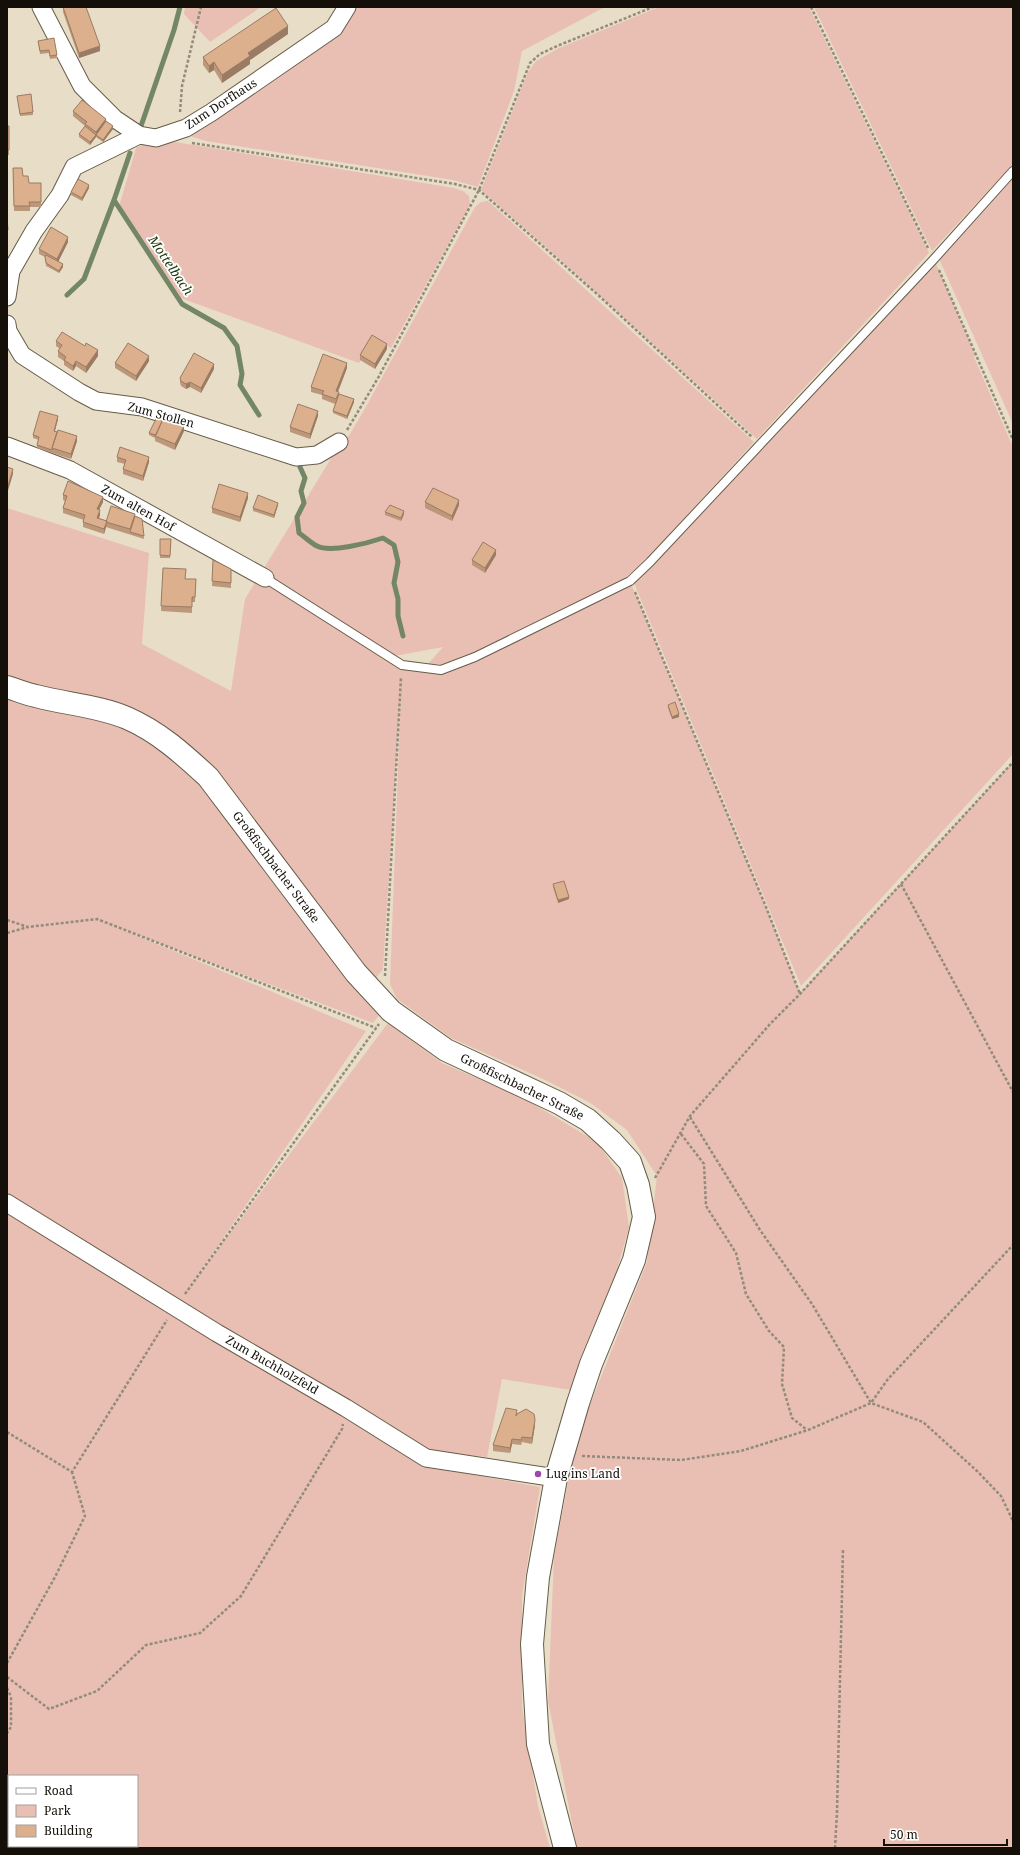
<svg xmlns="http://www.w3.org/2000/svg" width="1020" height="1855" viewBox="0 0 1020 1855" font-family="'Noto Serif',serif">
	<rect width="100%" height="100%" fill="#e8ddc7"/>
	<!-- green -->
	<path fill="#e9bfb4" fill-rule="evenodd" d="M185,7H261L210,42L184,14Z
		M356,7H605L522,51L514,91L478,187L453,180L206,141L190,136L342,27Z
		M659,7H809L929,253L757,439L572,270L481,190L528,72L536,61L559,48Z
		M814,7H1013V164L932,251Z
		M175,142L454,188L463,191L469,196L470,205L391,348L373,339L359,363L178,297L119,207L136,148L146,143Z
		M1013,174V424L940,261L941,255Z
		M488,201L754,442L642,564L626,577L608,589L457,661L443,664H428L443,647L389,657L402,665L441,670L630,581L766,907L800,993L1013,762V1848H577L548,1701L554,1557L571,1466L587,1412L647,1262L657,1176L627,1130L589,1102L539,1077L451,1038L397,999L390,984L401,688L383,969L376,978L356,973L359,993L380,1014L373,1023L114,926L366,1031L186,1292L388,1023L442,1063L525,1099L597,1142L622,1178L629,1227L616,1273L581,1356L571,1390L502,1379L487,1457L433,1452L346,1408L424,1466L540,1487L522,1596V1707L538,1806L550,1848H7V508L149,553L142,644L231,691L245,599L338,447L350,434L367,405L475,207L481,202ZM9,1776H137V1846H9Z
		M934,259L975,355L974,357L1013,447V754L801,986L634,583Z"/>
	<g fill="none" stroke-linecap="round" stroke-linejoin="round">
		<!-- stream -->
		<path stroke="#738665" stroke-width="5" d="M141,126L174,30L180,7
			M130,153L114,200L182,304L224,328L237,346L242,374L240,385L259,415
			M67,295L84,279L114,200
			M300,467L305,478L301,491L304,503L297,517L299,533C305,537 311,543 317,546C331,553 368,543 383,538L394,545L398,562L394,583L398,599V616L403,636"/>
		<defs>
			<path id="service" d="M265,578L402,665L441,670L475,657L630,581L650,562L934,259L1013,171"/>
			<path id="minor" d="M41,7L82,86L115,119L139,135L156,138L186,128L212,112L334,28L347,7
				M7,267L11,271L34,231L60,195L74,167L139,135
				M7,297L11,271
				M7,324L8,331L22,355L79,392L96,401L142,407L296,457L317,455L339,442
				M7,446L70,470L265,578
				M7,1203L217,1333L346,1408L426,1458L556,1478"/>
			<path id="secondary" d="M7,687C17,690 26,694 36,696C66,704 99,706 127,718C159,732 183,754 208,777L356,973L391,1011L446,1050L559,1103L588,1120L611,1141L630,1162L638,1185L644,1217L634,1260L591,1364L578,1403L556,1478L538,1577L532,1644L538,1744L565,1848"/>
		</defs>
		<!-- service casing -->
		<use href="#service" stroke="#665c49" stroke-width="10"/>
		<!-- minor casing -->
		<use href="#minor" stroke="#665c49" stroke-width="19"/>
		<!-- secondary casing -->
		<use href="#secondary" stroke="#665c49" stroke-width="24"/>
		<!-- path -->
		<path stroke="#938b7b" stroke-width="2.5" stroke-dasharray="3 2" stroke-linecap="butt" d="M811,7L928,248
			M180,112L182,86L201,7
			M192,143L455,184L479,190L597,294L752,437
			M939,270L1013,440
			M347,430L378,378L479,190L530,63L540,54L557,46L653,7
			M635,592L766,907L800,994
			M901,884L1013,1092
			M7,920L28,927L97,919L376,1028
			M7,933L28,927
			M385,976L401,677
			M690,1117L760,1230L812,1304L871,1403L923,1422L977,1471L1001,1496L1013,1521
			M681,1134L704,1164L706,1206L736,1253L746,1294L769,1331L784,1347L782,1384L792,1418L807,1430
			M655,1178L690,1116L770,1024L800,994L1013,762
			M185,1294L379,1024
			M7,1432L72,1472L167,1320
			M582,1456L681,1460L741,1451L808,1430L871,1403L888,1379L1013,1245
			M7,1663L55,1577L85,1516L72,1472
			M7,1677L49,1709L97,1691L146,1645L200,1633L241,1596L342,1429L343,1424
			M7,1688L11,1697V1727L7,1733
			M835,1848L837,1812L843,1549"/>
		<!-- service -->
		<use href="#service" stroke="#fff" stroke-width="8"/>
		<!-- minor -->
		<use href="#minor" stroke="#fff" stroke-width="17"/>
		<!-- secondary -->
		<use href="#secondary" stroke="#fff" stroke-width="22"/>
	</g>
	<!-- wall -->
	<path fill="#bd9779" d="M63,7L100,51L79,58L63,12Z
		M288,34L250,60V64L222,83L214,70L209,73L203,65V57Z
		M38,41L57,55V58L50,59L49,53L40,54Z
		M17,96L33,112V115L20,116Z
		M73,111L106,121L113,129L103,142L96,137L90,145L79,137V134L85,126L73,116Z
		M7,126H9V155H7Z
		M13,168L23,176L29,183H41V207H30V211H14Z
		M89,188L82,201L71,195V192Z
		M7,218L8,230V236H7Z
		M68,242L58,262L63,267L59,273L46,266L45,257L39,254V249Z
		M56,341L98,356L86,373L76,366L73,371L64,365V361L58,357V351L60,349L56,346Z
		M387,349L375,369L360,360V355Z
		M149,361L136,381L115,368V363Z
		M347,368L338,392L339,395L354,402L347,419L333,413V411L335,404L322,399V395L311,392V387Z
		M214,369L201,393L190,387L186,389L181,386L180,383V378Z
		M318,416L310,439L290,432V427Z
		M58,419L55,431L77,441L71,459L37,448V445L39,440L33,438V435Z
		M184,431L175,450L155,441V438L149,435V433Z
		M117,457L149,462L143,481L123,474V469L125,464L117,462Z
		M63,495L103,502L99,509L100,515L99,518L107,521L135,516L142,519L144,539L106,527L104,534L83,527V522L84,520L63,513V508L65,501L63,500Z
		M248,498L240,522L212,513V508Z
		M425,502L459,505L452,521L425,508Z
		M278,505L274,518L253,511V508Z
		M385,512L404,514L401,521L385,515Z
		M171,539L170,558H160V555Z
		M496,555L485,573L472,565V560Z
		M213,560L231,569V588L212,586Z
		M163,568L186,579H196L195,602H192V613L161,611Z
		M668,705L679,717L672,719L668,708Z
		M553,884L569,899L558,903L553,887Z
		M517,1415L535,1425L532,1444L522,1442L521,1445L512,1444L510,1453L493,1451V1445Z"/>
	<!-- shaded-wall -->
	<path fill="#9a7b63" d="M288,26V34L250,60V64L222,83V75L248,53Z
		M100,46V51L79,58V53Z
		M214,62V70L209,73V66Z
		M106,119V124L96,135V132Z
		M113,126V129L103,142V140Z
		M96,135V137L90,145V142Z
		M89,185V188L82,201V198Z
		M68,237V242L57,264V259Z
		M63,264V267L59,273V271Z
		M387,344V349L375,369V364Z
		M98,350V356L86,373V367Z
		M149,356V361L136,381V376Z
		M76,361V366L73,371V366Z
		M347,363V368L336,396V391Z
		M214,364V369L201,393V388Z
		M190,382V387L186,389V384Z
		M354,399V402L347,419V416Z
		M318,411V416L310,439V434Z
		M58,416V419L54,434V431Z
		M184,426V431L175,450V444Z
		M77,436V441L71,459V454Z
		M149,457V462L143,481V476Z
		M13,469V474L7,494V489Z
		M248,493V498L240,522V517Z
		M103,497V502L97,514V509Z
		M459,500V505L452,521V516Z
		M278,503V505L274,518V515Z
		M100,510V515L97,523V518Z
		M404,511V514L401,521V518Z
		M107,521L106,527L104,534V529Z
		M496,550V555L485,573V568Z
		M679,714V717L672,719V717Z
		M569,897V899L558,903V900Z
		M535,1420V1425L532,1444V1438Z
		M512,1439V1444L510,1453V1448Z"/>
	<!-- building -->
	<path fill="#dcb08d" stroke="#9a7b63" d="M63,7H86L100,46L79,53Z
		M276,8L288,26L248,53L250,56L222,75L214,62L209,66L203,57Z
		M54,38L57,55L50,56L49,50L40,51L38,41Z
		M31,94L33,112L20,114L17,96Z
		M82,100L106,119L96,132L85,124L87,122L73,111Z
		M106,121L113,126L103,140L96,135Z
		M7,126H9V150H7Z
		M85,126L96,135L90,142L79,134Z
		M13,168H22L23,176H28L29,183H41V202H29L30,206H14Z
		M78,179L89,185L82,198L71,192Z
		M7,218L8,230L7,231Z
		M51,227L68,237L57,259L39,249Z
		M46,255L63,264L59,271L46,263L45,257Z
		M62,332L85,346L86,343L98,350L86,367L76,361L73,366L64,360L66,357L58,351L62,345L56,341Z
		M372,335L387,344L375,364L360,355Z
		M128,343L149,356L136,376L115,363Z
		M194,353L214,364L201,388L190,382L186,384L181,381L180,378Z
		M323,354L347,363L336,391L339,392L336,399L322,394L324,391L311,387Z
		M339,394L354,399L347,416L333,411Z
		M298,404L318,411L310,434L290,427Z
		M40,411L58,416L54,431L57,432L52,448V450L37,445L39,437L33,435Z
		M157,417L163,419L156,435L149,433Z
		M164,417L184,426L175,444L155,436Z
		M58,430L77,436L71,454L52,448Z
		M120,447L149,457L143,476L123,469L126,460L117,457Z
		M7,467L13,469L7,489Z
		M68,481L103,497L97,509L100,510L97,518L107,521L104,529L83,522L85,515L63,508L67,496L63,495Z
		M219,484L248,493L240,517L212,508Z
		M433,488L459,500L452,516L425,502Z
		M258,495L278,503L274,515L253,508Z
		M390,505L404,511L401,518L385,512Z
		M111,506L135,514L130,529L106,522Z
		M135,516L142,519L144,536L130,532Z
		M160,539H171L170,556L160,555Z
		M483,542L496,550L485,568L472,560Z
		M213,560L231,569V583L212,581Z
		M163,568L186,569L185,579H196L195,597H192V607L161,606Z
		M675,702L679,714L672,717L668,705Z
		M564,881L569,897L558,900L553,884Z
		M506,1408L517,1410L516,1416L517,1414L526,1409L534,1414L535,1420L532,1438L522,1437L521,1440L512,1439L510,1448L493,1445Z"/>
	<!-- markers -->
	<circle fill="#9e46b2" stroke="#fff" stroke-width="1.5" cx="538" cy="1474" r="4"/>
	<g text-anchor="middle" stroke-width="3.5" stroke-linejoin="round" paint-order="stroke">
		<!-- street labels -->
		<g font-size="12" fill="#141009" stroke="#fff">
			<text transform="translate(221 104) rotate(-33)" y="4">Zum Dorfhaus</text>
			<text transform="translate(161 415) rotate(15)" y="4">Zum Stollen</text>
			<text transform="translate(138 508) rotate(29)" y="4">Zum alten Hof</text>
			<text transform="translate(276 867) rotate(53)" y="4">Großfischbacher Straße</text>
			<text transform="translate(522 1087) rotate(26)" y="4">Großfischbacher Straße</text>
			<text transform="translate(272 1365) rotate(30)" y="4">Zum Buchholzfeld</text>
		</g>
		<!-- poi labels -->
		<g font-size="12" fill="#141009" stroke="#fff" text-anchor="start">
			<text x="546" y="1478">Lug ins Land</text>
		</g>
		<!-- water labels -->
		<g font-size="13" font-style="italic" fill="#1e3909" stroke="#fff">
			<text transform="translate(171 265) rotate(56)" y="5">Mottelbach</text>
		</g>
	</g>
	<!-- border -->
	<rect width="1020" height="1855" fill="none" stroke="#141009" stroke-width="16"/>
	<!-- legend -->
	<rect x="8" y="1775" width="130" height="72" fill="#ffffff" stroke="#a19f9d"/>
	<rect x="16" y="1788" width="20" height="6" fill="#ffffff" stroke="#a19f9d"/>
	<text x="44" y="1795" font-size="12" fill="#141009">Road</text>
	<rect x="16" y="1805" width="20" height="12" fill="#e9bfb4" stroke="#a19f9d"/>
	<text x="44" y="1815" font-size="12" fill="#141009">Park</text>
	<rect x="16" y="1825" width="20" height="12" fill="#dcb08d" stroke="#a19f9d"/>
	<text x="44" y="1835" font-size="12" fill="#141009">Building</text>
	<!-- scale -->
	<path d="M884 1839v6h123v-6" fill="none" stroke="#141009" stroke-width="2"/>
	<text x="890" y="1839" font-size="12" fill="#141009" stroke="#ffffff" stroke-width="3" paint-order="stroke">50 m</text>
</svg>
